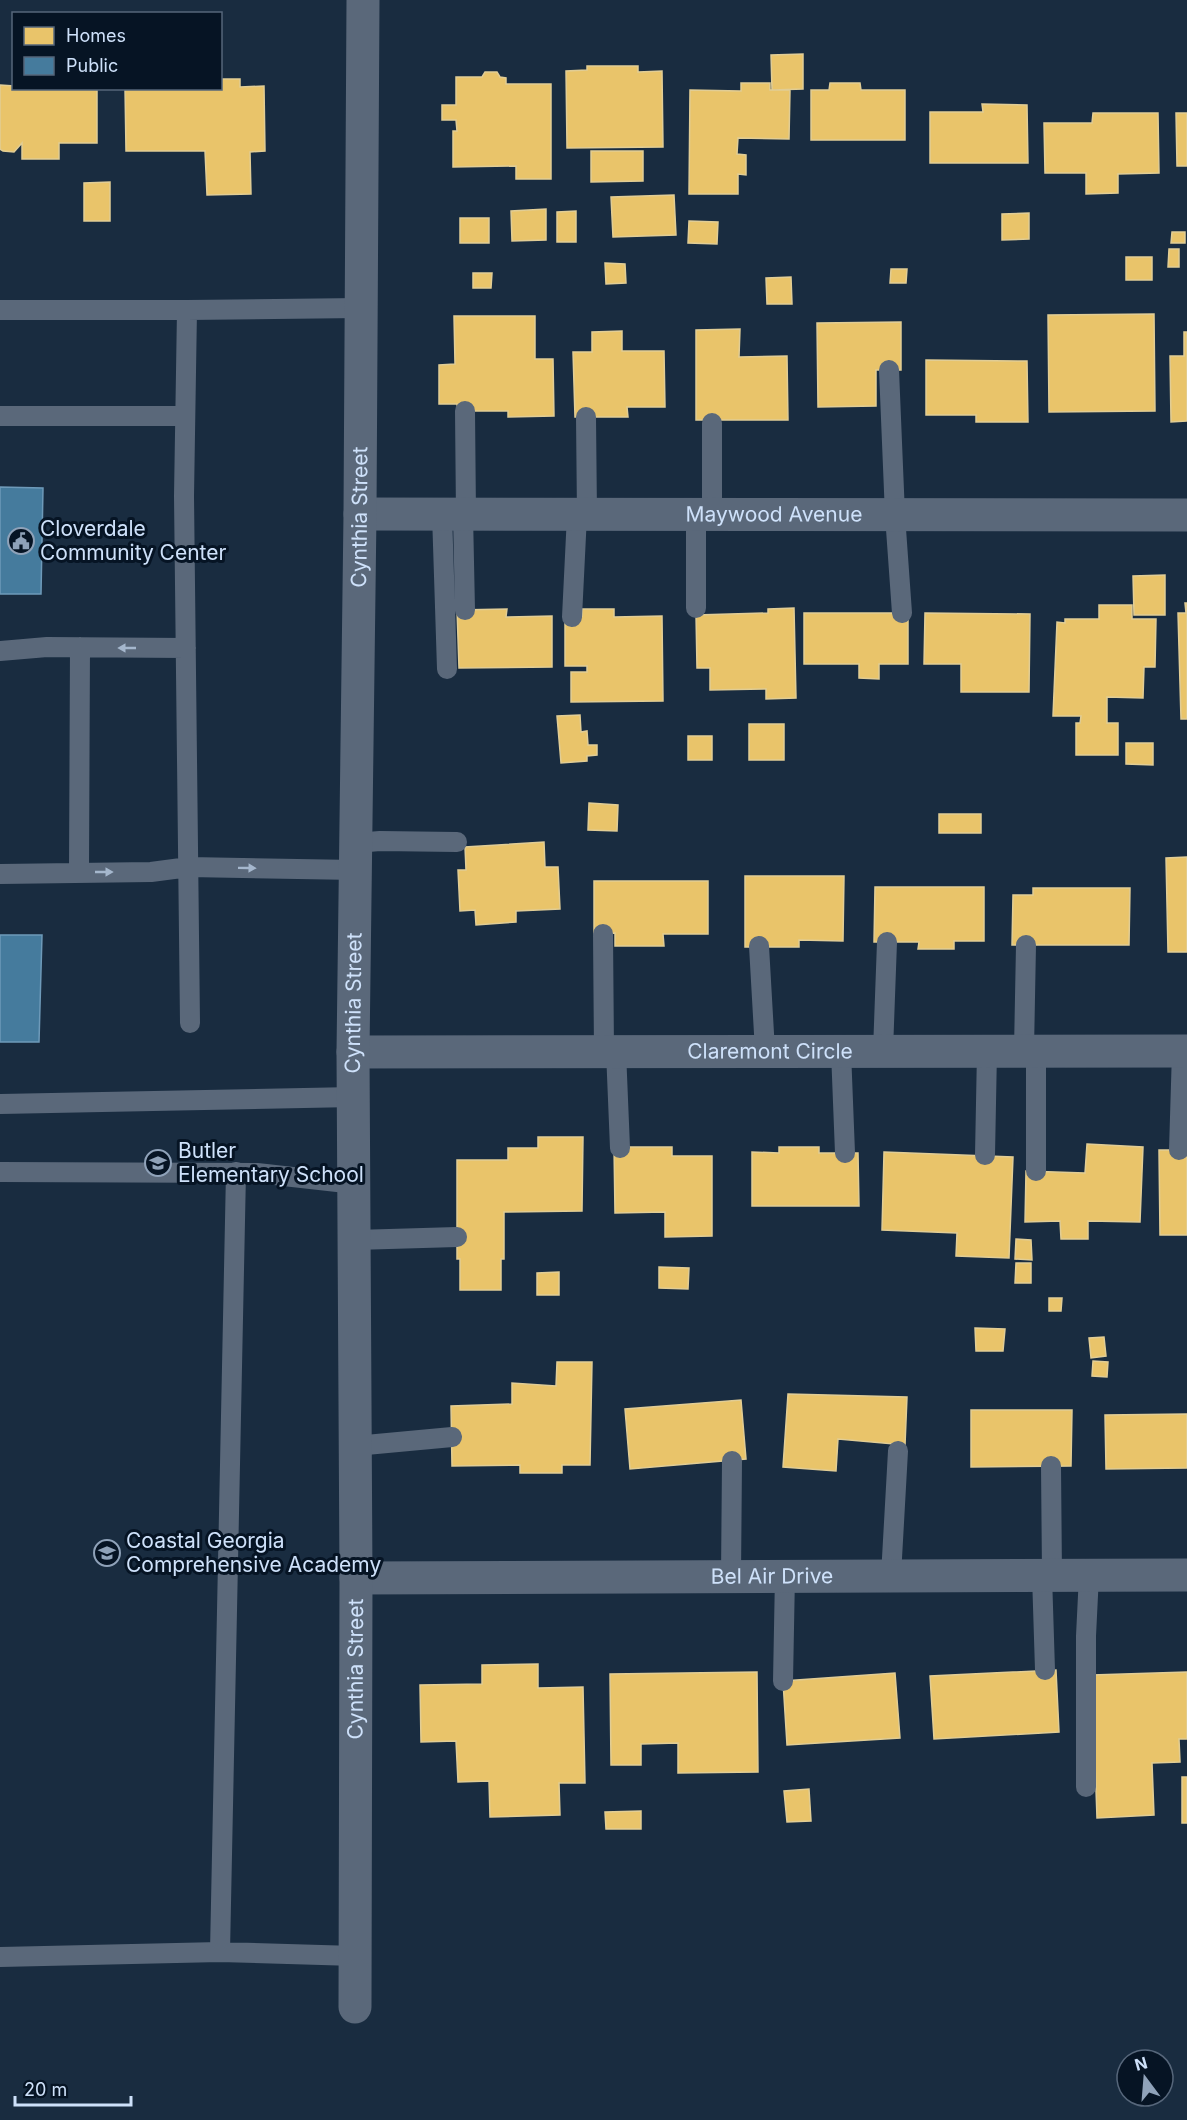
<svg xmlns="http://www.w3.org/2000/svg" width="1187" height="2120" viewBox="0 0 1187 2120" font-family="Inter,sans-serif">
	<rect width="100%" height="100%" fill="#192c40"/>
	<!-- homes -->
	<path fill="#e9c46a" stroke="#e1cd95" stroke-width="1.5" d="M803,54V89L772,90L771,55Z
		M587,66H638V72L662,71L663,147L567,148L566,71L587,70Z
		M485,72H497L500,77L506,78V84H551V179H516V166L453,167V131H457L456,120H442V105H456V77H482Z
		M220,79H240V87L264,86L265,151L250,152L251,194L207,195L205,151H126L125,88H220Z
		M741,83H770V90H790L789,139L738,138L737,154L746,155V175L738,174V194H689L690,90L741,91Z
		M830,83H860L861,90H905V140H811V90H829Z
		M0,85L14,86V88H97V143H59V159H22V143L14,152L3,151L0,149Z
		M982,104L1027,105L1028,163H930V112H983Z
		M1093,113H1158L1159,173L1118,174V193L1086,194V173H1045L1044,123H1092Z
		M1176,113H1187V166H1177Z
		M591,151H643V181L591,182Z
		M110,182V221H84V183Z
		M674,195L676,235L613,237L611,197Z
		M546,209V240L512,241L511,211Z
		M576,211V242H557V212Z
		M1029,213V239L1002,240V214Z
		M460,218H489V243H460Z
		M689,221L718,222L717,244L688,243Z
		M1172,232H1185V243H1171Z
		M1169,249H1179V267H1168Z
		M1126,257H1152V280H1126Z
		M605,263L625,264L626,283L606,284Z
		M891,269H907L906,283H890Z
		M473,273H492L491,288H473Z
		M791,277L792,304H767L766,278Z
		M1154,314L1155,411L1049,412L1048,315Z
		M454,316H535V359H553L554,416L508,417V411H458L457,404H439V365L455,364Z
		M901,322V370H876V406L818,407L817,323Z
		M740,329L739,357L787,356L788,420H696V330Z
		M622,331V351H664L665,407H627L628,417H575L573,352H592V332Z
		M1184,332H1187V421L1171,422L1170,356H1184Z
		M926,360L1027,361L1028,422H976V415H926Z
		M1165,575V615H1134L1133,576Z
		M1185,603H1187V719H1181L1178,613H1186Z
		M1099,605H1132V619H1156L1155,667H1144L1143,698L1107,697V723H1118V755H1076V723H1080L1081,716H1053L1057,622L1065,623V619H1099Z
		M794,608L796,698L766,699V689L710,690V668H697L696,615L768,613V609Z
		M507,609L506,617L552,616V667L459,668L457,610Z
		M582,609H614V617L662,616L663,701L571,702V672H587V666H565V617L582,616Z
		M804,613H908V664H879V679L859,678V664H804Z
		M925,613L1030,614L1029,692H961V664H924Z
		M580,715L581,732L587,731L588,745H597V755L587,756V761L561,763L557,716Z
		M749,724H784V760H749Z
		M688,736H712V760H688Z
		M1126,743H1153V765L1126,764Z
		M589,803L618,805L617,831L588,830Z
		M939,814H981V833H939Z
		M544,842L545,867H558L560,909L516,911V922L476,925L475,910L460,911L458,870H466L465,847Z
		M1187,857V952H1168L1166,858Z
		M745,876H844L843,941L799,940V947H745Z
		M594,881H708V934H663L664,946H615V933L594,934Z
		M875,887H984V941H954V949H918L919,942H874Z
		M1033,888H1130L1129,945H1012L1013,895H1033Z
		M538,1137H583L582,1211L504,1212V1259H501V1290H460V1259H457V1160H508V1148H538Z
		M1087,1144L1143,1147L1140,1222L1088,1221V1239H1061L1060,1221L1025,1222L1026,1171L1085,1173Z
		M614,1147H672V1156H712V1236L665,1237V1212L615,1213Z
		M779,1147H819V1153H858L859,1206H752V1152L779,1153Z
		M1159,1150H1187V1235H1160Z
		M884,1152L1013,1157L1009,1258L956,1256L957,1233L882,1230Z
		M1016,1239L1031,1240L1032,1260L1015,1259Z
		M1016,1263H1031V1283H1015Z
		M659,1267L689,1268L688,1289L659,1288Z
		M559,1272V1295H537V1273Z
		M1049,1298H1062L1061,1311H1049Z
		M975,1328L1005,1329L1003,1351H976Z
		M1104,1337L1106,1356L1091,1358L1089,1338Z
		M1093,1361L1108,1362L1107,1377L1092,1376Z
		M557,1362H592L590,1465H562V1473H520V1465L452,1466L451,1406L512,1404V1383L556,1386Z
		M788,1394L907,1397L905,1445L838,1439L836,1471L783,1467Z
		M741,1400L746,1459L630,1469L625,1409Z
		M971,1410H1072L1071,1466L971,1467Z
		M1187,1414V1468L1106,1469L1105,1415Z
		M538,1664V1688L583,1687L585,1783H559L560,1815L490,1817L489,1781L458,1782L456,1741L421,1742L420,1685L482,1684V1665Z
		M1056,1670L1059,1732L934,1739L930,1676Z
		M757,1672L758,1772L678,1773V1743L641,1744V1765H611L610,1674Z
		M1187,1672V1739H1179L1180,1762L1152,1763L1154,1815L1097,1818L1092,1675Z
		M895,1673L900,1738L787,1745L783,1681Z
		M1182,1777H1187V1823H1182Z
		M809,1789L811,1821L787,1822L784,1791Z
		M641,1811V1829H606L605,1812Z"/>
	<!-- public -->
	<path fill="#457b9d" stroke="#6e9ab9" stroke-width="1.5" d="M0,487L43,488L41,594H0Z
		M0,935H42L39,1042H0Z"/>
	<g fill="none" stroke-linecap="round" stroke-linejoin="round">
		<!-- lane -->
		<path stroke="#5a687a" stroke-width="20" d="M0,310H187
			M889,370L895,515L902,613
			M465,411L466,515
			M0,416H185
			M586,417L587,515
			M442,514L447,669
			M463,514L465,610
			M712,515V423
			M696,608V515
			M572,617L577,515
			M0,651L47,647L186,648
			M356,843L380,841L457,842
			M79,872L80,647
			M0,874L151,872L189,867L356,870
			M603,934L604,1051
			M759,946L765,1051
			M190,1023L184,496L187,310L360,308
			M1024,1050L1026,945
			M1036,1050V1171
			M616,1051L620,1148
			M841,1051L845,1153
			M883,1051L887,942
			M0,1104L354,1097
			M1179,1150L1182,1051
			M985,1155L987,1051
			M0,1172L257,1173L355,1184
			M236,1172L220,1952L355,1956
			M355,1240L457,1237
			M355,1446L452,1437
			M1051,1466L1052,1575
			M1042,1575L1045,1670
			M731,1576L732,1461
			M891,1576L898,1451
			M783,1681L785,1575
			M1086,1787V1636L1089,1575
			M0,1957L220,1952"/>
		<!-- street -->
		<g stroke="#5a687a" stroke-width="33">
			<path id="s1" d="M360,514L1187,515"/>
			<path id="s2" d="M353,1052L1187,1051"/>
			<path id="s3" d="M356,1578L1187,1575"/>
			<path id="s4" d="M355,2007L356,1578L353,1052L360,514L363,0"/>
		</g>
	</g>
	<!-- one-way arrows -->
	<defs><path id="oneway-solid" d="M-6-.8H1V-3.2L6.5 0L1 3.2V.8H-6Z" transform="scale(1.5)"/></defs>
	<g fill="#a5b7cd">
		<use href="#oneway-solid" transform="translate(127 648) rotate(-180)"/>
		<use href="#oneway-solid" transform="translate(247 868) rotate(1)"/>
		<use href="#oneway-solid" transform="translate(104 872)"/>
	</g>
	<!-- icons -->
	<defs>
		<symbol id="civic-ring" viewBox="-11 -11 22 22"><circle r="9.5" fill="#061424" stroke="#8fa2b9" stroke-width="1.5"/><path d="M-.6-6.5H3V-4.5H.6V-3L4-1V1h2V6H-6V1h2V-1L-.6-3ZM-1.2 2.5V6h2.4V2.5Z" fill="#8fa2b9"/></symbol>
		<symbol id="school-ring" viewBox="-11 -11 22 22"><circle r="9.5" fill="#061424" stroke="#8fa2b9" stroke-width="1.5"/><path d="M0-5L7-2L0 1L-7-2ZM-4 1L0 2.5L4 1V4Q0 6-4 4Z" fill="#8fa2b9"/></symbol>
	</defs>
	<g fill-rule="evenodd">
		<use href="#civic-ring" x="6" y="526" width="30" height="30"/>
		<use href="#school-ring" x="143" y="1148" width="30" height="30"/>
		<use href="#school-ring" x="92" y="1538" width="30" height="30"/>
	</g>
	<g text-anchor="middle" stroke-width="6" stroke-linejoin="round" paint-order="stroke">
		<!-- street labels -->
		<g font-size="21" fill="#cee1fa" stroke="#061424">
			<text dy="7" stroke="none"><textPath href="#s1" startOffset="414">Maywood Avenue</textPath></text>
			<text dy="7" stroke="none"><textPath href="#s4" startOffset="1490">Cynthia Street</textPath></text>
			<text dy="7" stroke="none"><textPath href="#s4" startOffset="1004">Cynthia Street</textPath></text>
			<text dy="7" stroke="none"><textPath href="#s2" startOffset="417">Claremont Circle</textPath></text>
			<text dy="7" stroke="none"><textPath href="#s3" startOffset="416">Bel Air Drive</textPath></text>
			<text dy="7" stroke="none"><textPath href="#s4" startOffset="338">Cynthia Street</textPath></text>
		</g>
		<!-- poi labels -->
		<g font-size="21" fill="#cee1fa" stroke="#061424" text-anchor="start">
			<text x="40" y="536">Cloverdale<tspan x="40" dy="24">Community Center</tspan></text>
			<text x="178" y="1158">Butler<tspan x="178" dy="24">Elementary School</tspan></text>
			<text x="126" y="1548">Coastal Georgia<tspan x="126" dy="24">Comprehensive Academy</tspan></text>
		</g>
	</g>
	<!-- legend -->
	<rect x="12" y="12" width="210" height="78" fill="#061424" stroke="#56667a" stroke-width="1.5"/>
	<rect x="24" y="27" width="30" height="18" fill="#e9c46a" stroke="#56667a" stroke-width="1.5"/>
	<text x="66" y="42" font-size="18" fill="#cee1fa">Homes</text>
	<rect x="24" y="57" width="30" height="18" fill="#457b9d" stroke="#56667a" stroke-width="1.5"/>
	<text x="66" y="72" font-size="18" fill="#cee1fa">Public</text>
	<!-- north arrow -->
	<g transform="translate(1145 2078) rotate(344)"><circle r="28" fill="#061424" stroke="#56667a" stroke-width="1.5"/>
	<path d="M0-4.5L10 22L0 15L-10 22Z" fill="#8fa2b9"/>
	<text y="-9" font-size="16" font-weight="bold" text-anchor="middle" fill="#cee1fa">N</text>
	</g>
	<!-- scale -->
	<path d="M15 2096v9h116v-9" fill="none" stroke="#cee1fa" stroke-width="3"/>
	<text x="24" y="2096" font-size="18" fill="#cee1fa" stroke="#061424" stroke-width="4.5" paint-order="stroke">20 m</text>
</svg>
